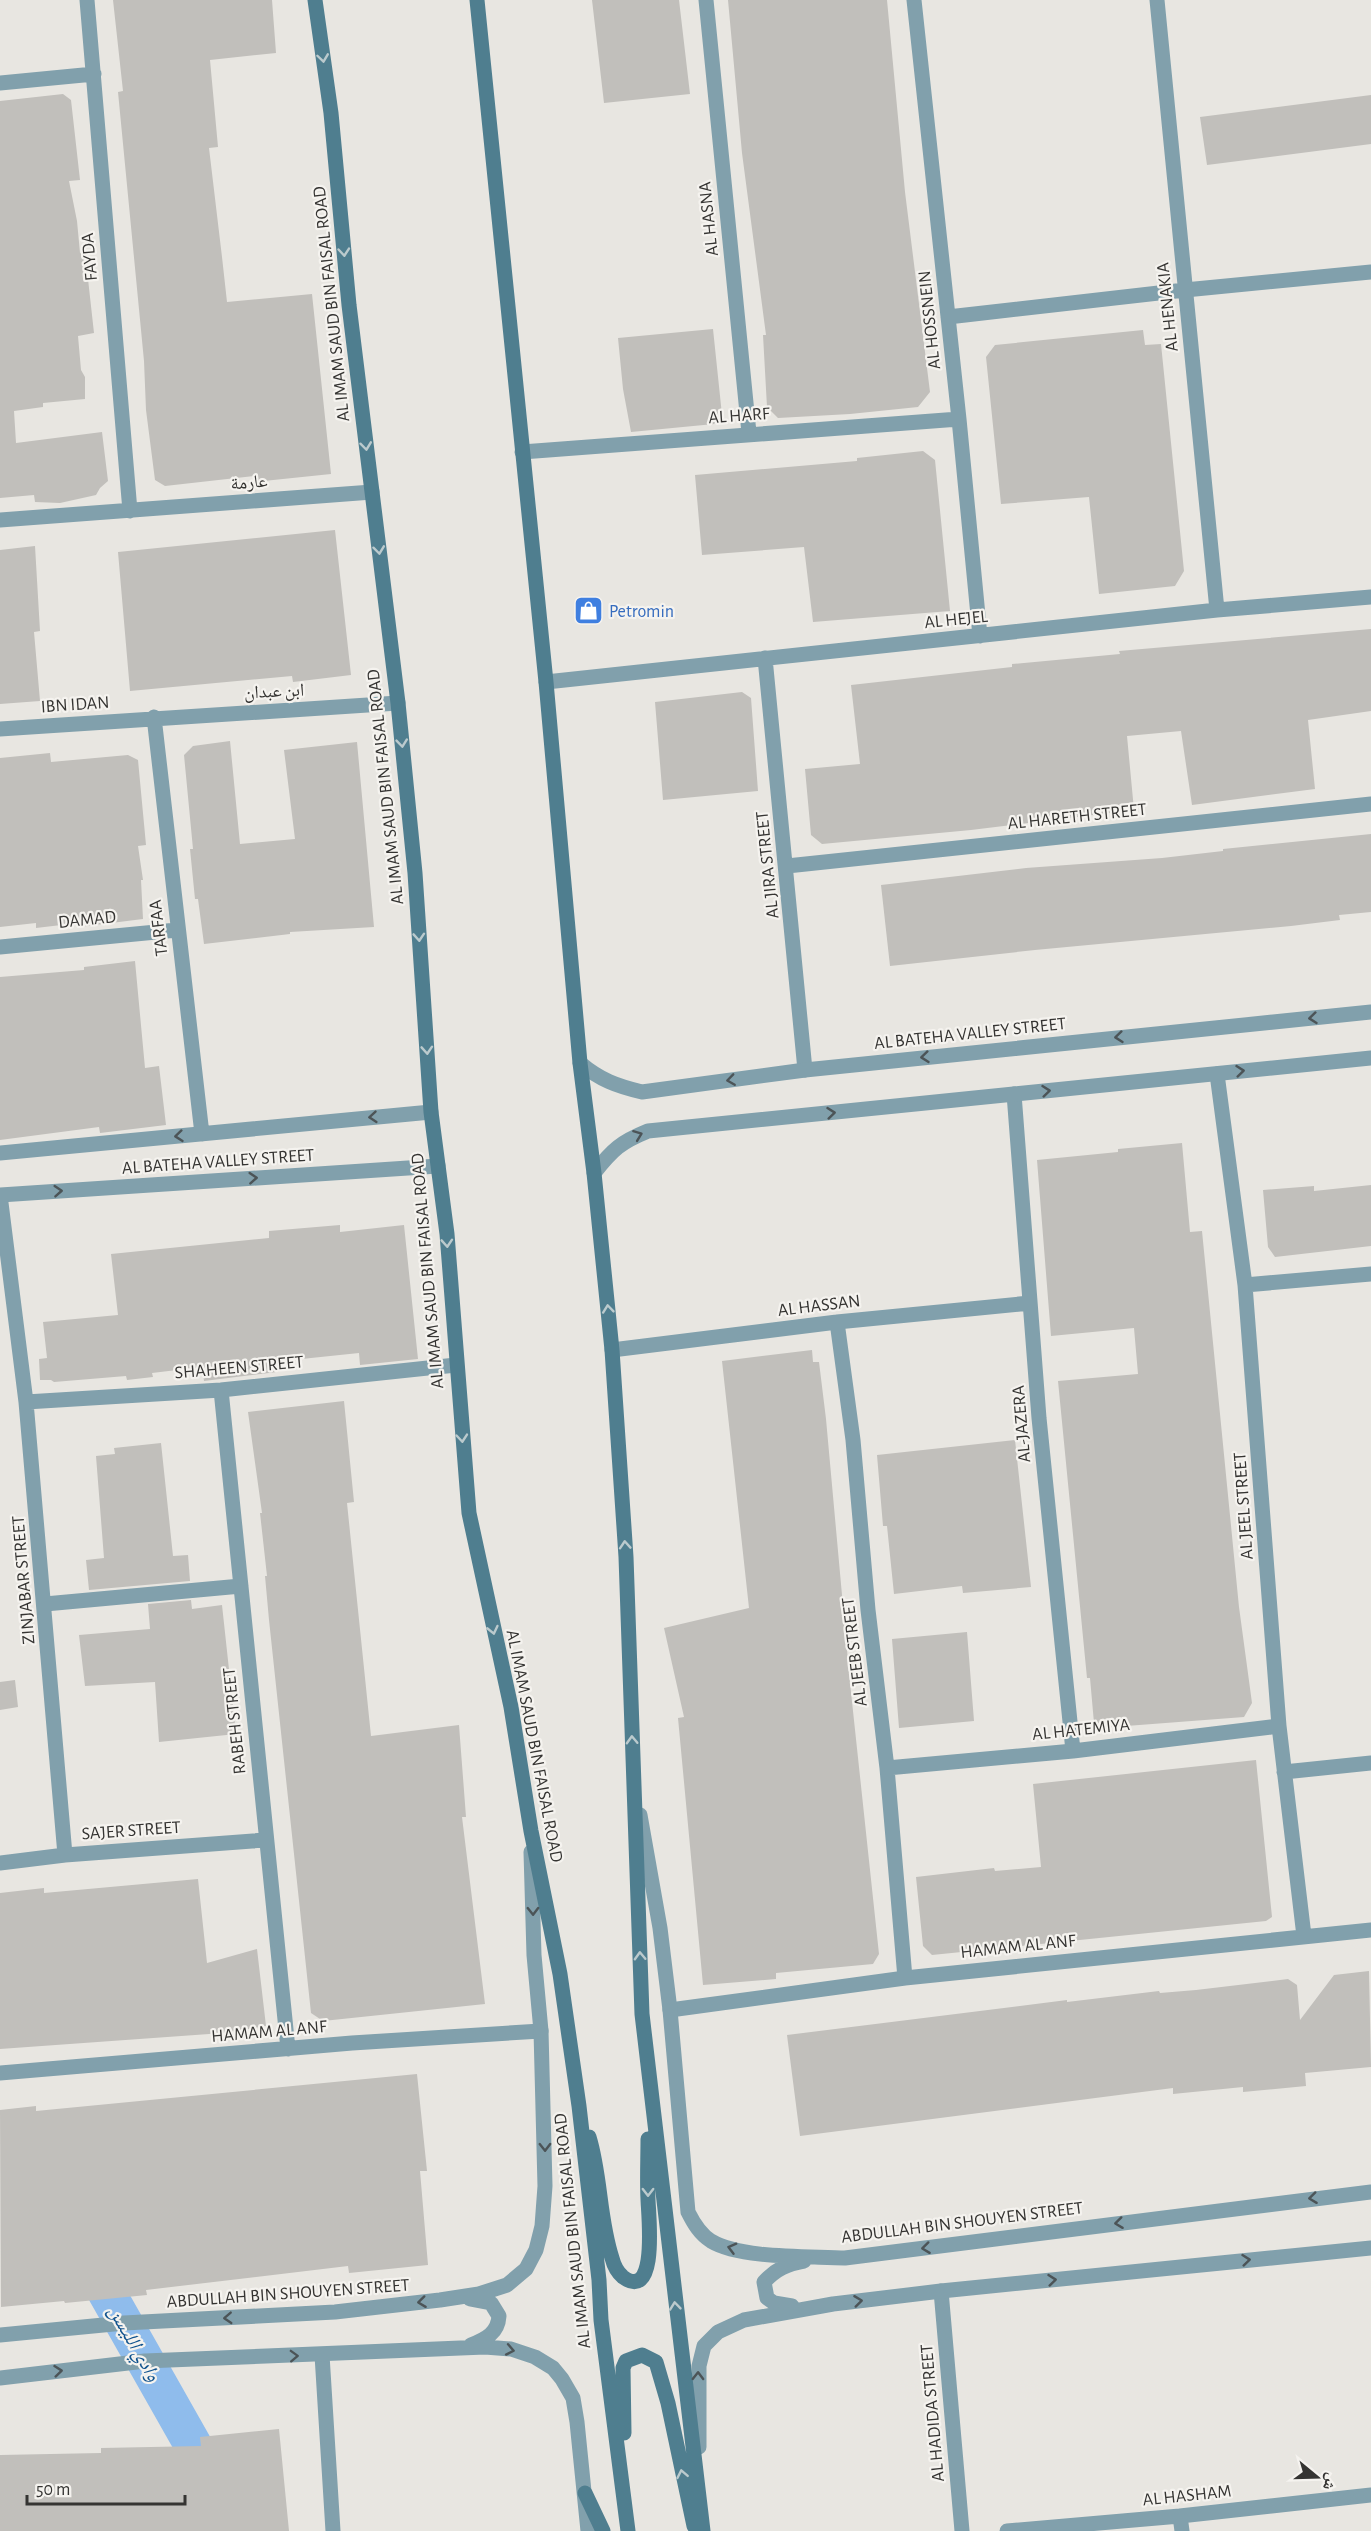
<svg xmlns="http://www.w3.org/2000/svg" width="1371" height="2531" viewBox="0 0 1371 2531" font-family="'Alegreya Sans','Noto Naskh Arabic',sans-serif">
	<rect width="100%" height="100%" fill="#e8e6e1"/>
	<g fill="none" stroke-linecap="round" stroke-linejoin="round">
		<!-- river -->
		<path stroke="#8fbcec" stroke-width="38" d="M78,2257L95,2272L206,2468L227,2531"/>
	</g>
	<!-- building -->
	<path fill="#c1bfbb" d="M113,0H272L276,53L210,60L218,147L209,148L222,257L227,302L312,294L331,474L254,482V476L165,486L155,480L146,410L144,361L118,92L123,91Z
		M592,0H679L690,94L604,103Z
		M728,0H887L905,192L930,392L918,407L850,414L778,418L767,407L763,335H766L742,153Z
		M63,94L71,100L80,180L69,181L77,221L80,253L85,252L94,333L78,336L81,370L85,377V399L43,403V407L14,411L16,443L102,432L108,481L100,488L96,495L60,503L35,502L34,495L0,498V101Z
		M1371,95V144L1207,165L1200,117Z
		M713,329L722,415L714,424L631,432L623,389L618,338Z
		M1143,330L1145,345L1161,344L1184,571L1175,586L1099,594L1089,497L1001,504L986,357L995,345Z
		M923,451L935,460L950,611L813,622L804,547L702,555L695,475L857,461V458Z
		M335,530L351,675L293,682L292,676L130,691L118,552Z
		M35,546L40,631L34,632L40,701L0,704V550Z
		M1371,629V711L1308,720L1315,789L1192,805L1181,731L1127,736L1134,810L971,830L822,844L811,835L805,769L860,764L851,685L1012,667V664L1120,654L1119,651Z
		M742,692L751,698L758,791L663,800L655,702Z
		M230,741L240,844L295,839L284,750L357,742L374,927L290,932V934L204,944L198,899H195L190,849H193L184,755L193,746Z
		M50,753L51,762L128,755L138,760L146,845L138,846L143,880H141L143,919L79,927L78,923L36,928V923L0,927V758Z
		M1371,834V912L1339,915L1340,920L1291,926L1035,950L890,966L881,885L1026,868L1162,858L1223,851V849Z
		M135,961L145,1068L159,1066L166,1125L100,1133L99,1127L0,1140V977L84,970V967Z
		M1182,1143L1190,1232L1202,1231L1239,1607L1252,1703L1244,1717L1100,1728L1094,1723L1090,1678H1087L1058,1381L1138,1374L1134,1328L1051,1336L1037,1160L1118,1152V1149Z
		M1371,1185V1246L1275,1257L1268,1247L1263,1190L1314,1186V1191Z
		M340,1225V1232L404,1225L418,1359L360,1365L359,1353L311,1358L276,1362L277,1372L204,1381L202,1367L152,1373L153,1377L127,1380L126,1376L54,1382L51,1380H40L39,1359L47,1358L43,1322L118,1315L111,1254L269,1238V1231Z
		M812,1350L813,1362H819L826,1419L850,1683L879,1954L873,1964L776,1973V1979L703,1985L678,1718L684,1717L664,1628L749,1608L722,1361Z
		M344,1401L354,1502L347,1503L371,1736L459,1725L466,1817H462L485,2004L323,2021L311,2013L269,1620L265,1576H267L260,1513H262L248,1412Z
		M1015,1440L1031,1587L963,1593L962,1586L894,1594L887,1526H883L877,1455Z
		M161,1443L173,1556L188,1555L190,1581L89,1590L86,1560L104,1558L96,1456L115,1454L114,1448Z
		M191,1600L192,1609L222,1605L236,1734L159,1742L155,1682L85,1686L79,1635L150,1629L148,1604Z
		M967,1632L974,1721L899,1728L892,1639Z
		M15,1680L18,1707L0,1710V1682Z
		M1256,1760L1272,1917L1266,1921L932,1955L923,1946L916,1877L994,1868L995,1871L1041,1867L1033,1784Z
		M198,1879L207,1963L257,1949L266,2026L223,2033L0,2049V1893L44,1888V1893Z
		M1369,1971L1371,2067L1305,2073L1306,2086L1243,2092V2087L1173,2094V2088L800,2136L787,2035L1067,2000V2002L1159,1991L1160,1993L1196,1990L1288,1979L1297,1985L1300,2020L1334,1975Z
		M417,2074L427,2171H420L428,2265L349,2273L348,2266L146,2290L147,2295L65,2303L64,2301L1,2307L0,2110L36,2106V2111Z
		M279,2429L289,2531H0V2455L101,2453V2448L201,2446L200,2437Z"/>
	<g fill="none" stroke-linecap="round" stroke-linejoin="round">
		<!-- minor -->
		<path stroke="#81a0ac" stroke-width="15" d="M87,0L130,511
			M706,0L749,433
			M914,0L959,419L980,636
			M1157,0L1217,610
			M0,83L94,74
			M948,317L1185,290L1371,272
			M522,452L959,419
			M0,520L372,492
			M765,658L805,1070
			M546,682L1217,610L1371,597
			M154,717L202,1134
			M0,729L398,703
			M787,866L1371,804
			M0,947L177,930
			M1217,1074L1245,1285L1279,1726L1304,1936
			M1014,1094L1039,1418L1073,1751
			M0,1153L431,1112
			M0,1195L26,1402L65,1855
			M0,1195L438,1166
			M1245,1285L1371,1274
			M837,1322L853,1440L868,1610L887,1768L905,1978
			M612,1350L837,1322L1030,1303
			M221,1390L288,2049
			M26,1402L221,1390L456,1365
			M45,1604L241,1586
			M887,1768L1073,1751L1279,1726
			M1284,1772L1371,1763
			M0,1863L65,1855L265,1840
			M670,2010L905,1978L1371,1930
			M0,2073L352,2043L541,2031
			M941,2291L962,2531
			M322,2355L333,2531
			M1180,2516L1182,2531
			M1007,2531L1180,2516L1371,2495"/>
		<!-- tertiary -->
		<path stroke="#81a0ac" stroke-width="15" d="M580,1063C600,1080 617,1086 642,1092L805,1070L1371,1012
			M594,1173C613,1149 621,1142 648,1131L1371,1058
			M640,1815L660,1928L670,2010L688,2212C694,2224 700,2234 711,2241C741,2259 810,2256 845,2258L1371,2192
			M470,2299L491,2303L499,2316C498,2333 486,2339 471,2345
			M792,2306L774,2303L767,2298L764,2282C776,2269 787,2264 804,2261
			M0,2335L124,2323L335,2312L440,2300L479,2294L507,2285L526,2269L536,2250L542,2226L545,2186L541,2031L534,1955L531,1852
			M0,2378L145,2361L485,2347L511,2349L535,2357L553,2368L562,2379L573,2398L577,2422L588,2531
			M699,2447V2366L704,2346L718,2332L744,2320L833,2304L941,2291L1371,2248"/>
		<!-- secondary -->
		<path stroke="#4f7e8f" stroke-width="15" d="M315,0L331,113L349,305L398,703L415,873L431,1112L447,1234L469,1513L511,1707L531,1831L560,1974L579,2106L599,2280L601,2320L628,2531
			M477,0L546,682L580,1063L594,1173L612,1350L626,1557L642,2014L703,2531
			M589,2137C601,2176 599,2219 612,2258C614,2266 617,2272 623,2277C659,2303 648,2211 648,2199C647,2179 648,2159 648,2139
			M624,2433L623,2368L626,2361L642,2355L656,2362L668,2403L694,2526
			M585,2493L603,2531"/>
	</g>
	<!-- one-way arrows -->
	<defs><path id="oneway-chevron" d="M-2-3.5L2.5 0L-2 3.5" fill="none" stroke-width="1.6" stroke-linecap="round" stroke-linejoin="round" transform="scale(1.5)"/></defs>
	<g stroke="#bbcacd">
		<use href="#oneway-chevron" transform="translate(323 58) rotate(82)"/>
		<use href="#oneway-chevron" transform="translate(344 252) rotate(85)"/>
		<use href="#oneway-chevron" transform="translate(366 446) rotate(83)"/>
		<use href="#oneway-chevron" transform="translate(379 550) rotate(83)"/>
		<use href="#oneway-chevron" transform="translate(402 743) rotate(84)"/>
		<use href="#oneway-chevron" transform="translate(419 937) rotate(86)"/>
		<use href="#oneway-chevron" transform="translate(427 1050) rotate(86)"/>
		<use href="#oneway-chevron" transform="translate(447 1243) rotate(86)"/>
		<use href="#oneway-chevron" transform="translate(608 1309) rotate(-96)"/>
		<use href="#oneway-chevron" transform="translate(462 1438) rotate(85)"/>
		<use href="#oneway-chevron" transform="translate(625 1545) rotate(-94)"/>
		<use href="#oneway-chevron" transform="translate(493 1630) rotate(77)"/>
		<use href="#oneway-chevron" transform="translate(632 1740) rotate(-92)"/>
		<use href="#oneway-chevron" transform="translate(640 1956) rotate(-92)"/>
		<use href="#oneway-chevron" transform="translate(648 2192) rotate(90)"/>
		<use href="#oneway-chevron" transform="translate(675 2306) rotate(-96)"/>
		<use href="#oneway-chevron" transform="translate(682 2474) rotate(-101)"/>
	</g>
	<g stroke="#4c5457">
		<use href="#oneway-chevron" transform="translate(1313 1018) rotate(174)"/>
		<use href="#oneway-chevron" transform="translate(1119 1037) rotate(174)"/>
		<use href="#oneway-chevron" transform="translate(925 1057) rotate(174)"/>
		<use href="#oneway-chevron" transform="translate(1240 1071) rotate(-6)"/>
		<use href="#oneway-chevron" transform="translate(731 1080) rotate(172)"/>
		<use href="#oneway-chevron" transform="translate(1046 1091) rotate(-6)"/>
		<use href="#oneway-chevron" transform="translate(831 1113) rotate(-6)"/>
		<use href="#oneway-chevron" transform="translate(373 1117) rotate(175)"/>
		<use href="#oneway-chevron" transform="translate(638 1135) rotate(-21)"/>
		<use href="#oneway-chevron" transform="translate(179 1136) rotate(174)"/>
		<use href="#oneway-chevron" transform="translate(253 1178) rotate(-4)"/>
		<use href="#oneway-chevron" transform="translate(58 1191) rotate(-4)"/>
		<use href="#oneway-chevron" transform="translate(533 1911) rotate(89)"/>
		<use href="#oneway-chevron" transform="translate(545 2147) rotate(89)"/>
		<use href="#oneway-chevron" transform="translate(1313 2198) rotate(173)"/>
		<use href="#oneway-chevron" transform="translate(1119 2223) rotate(173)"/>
		<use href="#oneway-chevron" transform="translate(732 2248) rotate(-165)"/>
		<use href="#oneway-chevron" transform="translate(926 2248) rotate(173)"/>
		<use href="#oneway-chevron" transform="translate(1246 2260) rotate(-6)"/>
		<use href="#oneway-chevron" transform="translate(1052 2280) rotate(-6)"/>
		<use href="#oneway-chevron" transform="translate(858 2301) rotate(-7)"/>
		<use href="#oneway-chevron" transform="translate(422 2302) rotate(173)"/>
		<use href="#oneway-chevron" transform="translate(228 2318) rotate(177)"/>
		<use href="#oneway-chevron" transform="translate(510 2350) rotate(11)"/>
		<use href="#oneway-chevron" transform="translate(294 2356) rotate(-2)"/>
		<use href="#oneway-chevron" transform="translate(58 2371) rotate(-6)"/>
		<use href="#oneway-chevron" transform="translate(698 2376) rotate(-89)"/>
	</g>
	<!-- icons -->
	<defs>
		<symbol id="shop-square" viewBox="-11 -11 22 22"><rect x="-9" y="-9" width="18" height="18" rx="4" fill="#3f7fe0" stroke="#f5f3ef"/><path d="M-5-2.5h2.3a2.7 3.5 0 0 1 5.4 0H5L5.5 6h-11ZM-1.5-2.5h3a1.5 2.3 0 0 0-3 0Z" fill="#fff"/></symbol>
	</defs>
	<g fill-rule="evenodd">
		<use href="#shop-square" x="572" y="594" width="33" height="33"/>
	</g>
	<g text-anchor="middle" stroke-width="4.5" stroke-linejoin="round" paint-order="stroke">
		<!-- street labels -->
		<g font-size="18" fill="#353432" stroke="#f5f3ef">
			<text transform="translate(708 219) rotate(-96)" y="6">AL HASNA</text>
			<text transform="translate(89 257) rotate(-95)" y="6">FAYDA</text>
			<text transform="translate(331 304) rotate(-96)" y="6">AL IMAM SAUD BIN FAISAL ROAD</text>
			<text transform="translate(1167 307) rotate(-96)" y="6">AL HENAKIA</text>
			<text transform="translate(929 320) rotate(-96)" y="6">AL HOSSNEIN</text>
			<text transform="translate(739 415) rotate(-4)" y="6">AL HARF</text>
			<text transform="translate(249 482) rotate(-5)" y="6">عارمة</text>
			<text transform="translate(956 619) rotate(-6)" y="6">AL HEJEL</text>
			<text transform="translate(274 691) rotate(-3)" y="6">ابن عبدان</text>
			<text transform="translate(75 704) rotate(-4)" y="6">IBN IDAN</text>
			<text transform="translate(385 787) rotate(-96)" y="6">AL IMAM SAUD BIN FAISAL ROAD</text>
			<text transform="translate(1077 816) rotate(-6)" y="6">AL HARETH STREET</text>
			<text transform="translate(767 865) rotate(-96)" y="6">AL JIRA STREET</text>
			<text transform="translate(87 919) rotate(-6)" y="6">DAMAD</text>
			<text transform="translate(158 928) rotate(-97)" y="6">TARFAA</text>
			<text transform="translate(970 1033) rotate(-6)" y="6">AL BATEHA VALLEY STREET</text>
			<text transform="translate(218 1161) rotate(-4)" y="6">AL BATEHA VALLEY STREET</text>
			<text transform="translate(427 1271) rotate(-95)" y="6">AL IMAM SAUD BIN FAISAL ROAD</text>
			<text transform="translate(819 1305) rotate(-7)" y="6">AL HASSAN</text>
			<text transform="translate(239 1367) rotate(-5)" y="6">SHAHEEN STREET</text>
			<text transform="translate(1021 1424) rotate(-95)" y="6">AL-JAZERA</text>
			<text transform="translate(1243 1506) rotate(-94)" y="6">AL JEEL STREET</text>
			<text transform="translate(23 1580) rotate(-95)" y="6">ZINJABAR STREET</text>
			<text transform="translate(854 1652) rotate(-97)" y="6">AL JEEB STREET</text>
			<text transform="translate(234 1721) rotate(-96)" y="6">RABEH STREET</text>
			<text transform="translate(1081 1729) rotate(-6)" y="6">AL HATEMIYA</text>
			<text transform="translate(535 1746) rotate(79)" y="6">AL IMAM SAUD BIN FAISAL ROAD</text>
			<text transform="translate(131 1830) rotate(-4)" y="6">SAJER STREET</text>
			<text transform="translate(1018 1946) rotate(-6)" y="6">HAMAM AL ANF</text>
			<text transform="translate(269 2031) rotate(-5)" y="6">HAMAM AL ANF</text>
			<text transform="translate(962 2222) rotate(-7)" y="6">ABDULLAH BIN SHOUYEN STREET</text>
			<text transform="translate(572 2231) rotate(-96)" y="6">AL IMAM SAUD BIN FAISAL ROAD</text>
			<text transform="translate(288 2293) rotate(-4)" y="6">ABDULLAH BIN SHOUYEN STREET</text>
			<text transform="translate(932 2413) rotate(-95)" y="6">AL HADIDA STREET</text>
			<text transform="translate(1187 2495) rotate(-6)" y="6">AL HASHAM</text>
		</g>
		<!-- shop labels -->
		<g font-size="18" fill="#366cbe" stroke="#f5f3ef" text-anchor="start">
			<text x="609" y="617">Petromin</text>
		</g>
		<!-- water labels -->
		<g font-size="20" font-style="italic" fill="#11538e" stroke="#f5f3ef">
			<text transform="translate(135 2343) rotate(60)" y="7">وادي الليسن</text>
		</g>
	</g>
	<!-- north arrow -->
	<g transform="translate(1317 2477) rotate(109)" stroke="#f5f3ef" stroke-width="4.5" paint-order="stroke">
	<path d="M0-4.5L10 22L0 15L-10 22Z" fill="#353432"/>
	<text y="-9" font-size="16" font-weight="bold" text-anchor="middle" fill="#353432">ش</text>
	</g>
	<!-- scale -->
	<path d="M27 2495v9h158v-9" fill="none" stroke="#353432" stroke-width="3"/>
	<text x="36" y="2495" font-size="18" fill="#353432" stroke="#f5f3ef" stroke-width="4.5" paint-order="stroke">50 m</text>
</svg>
